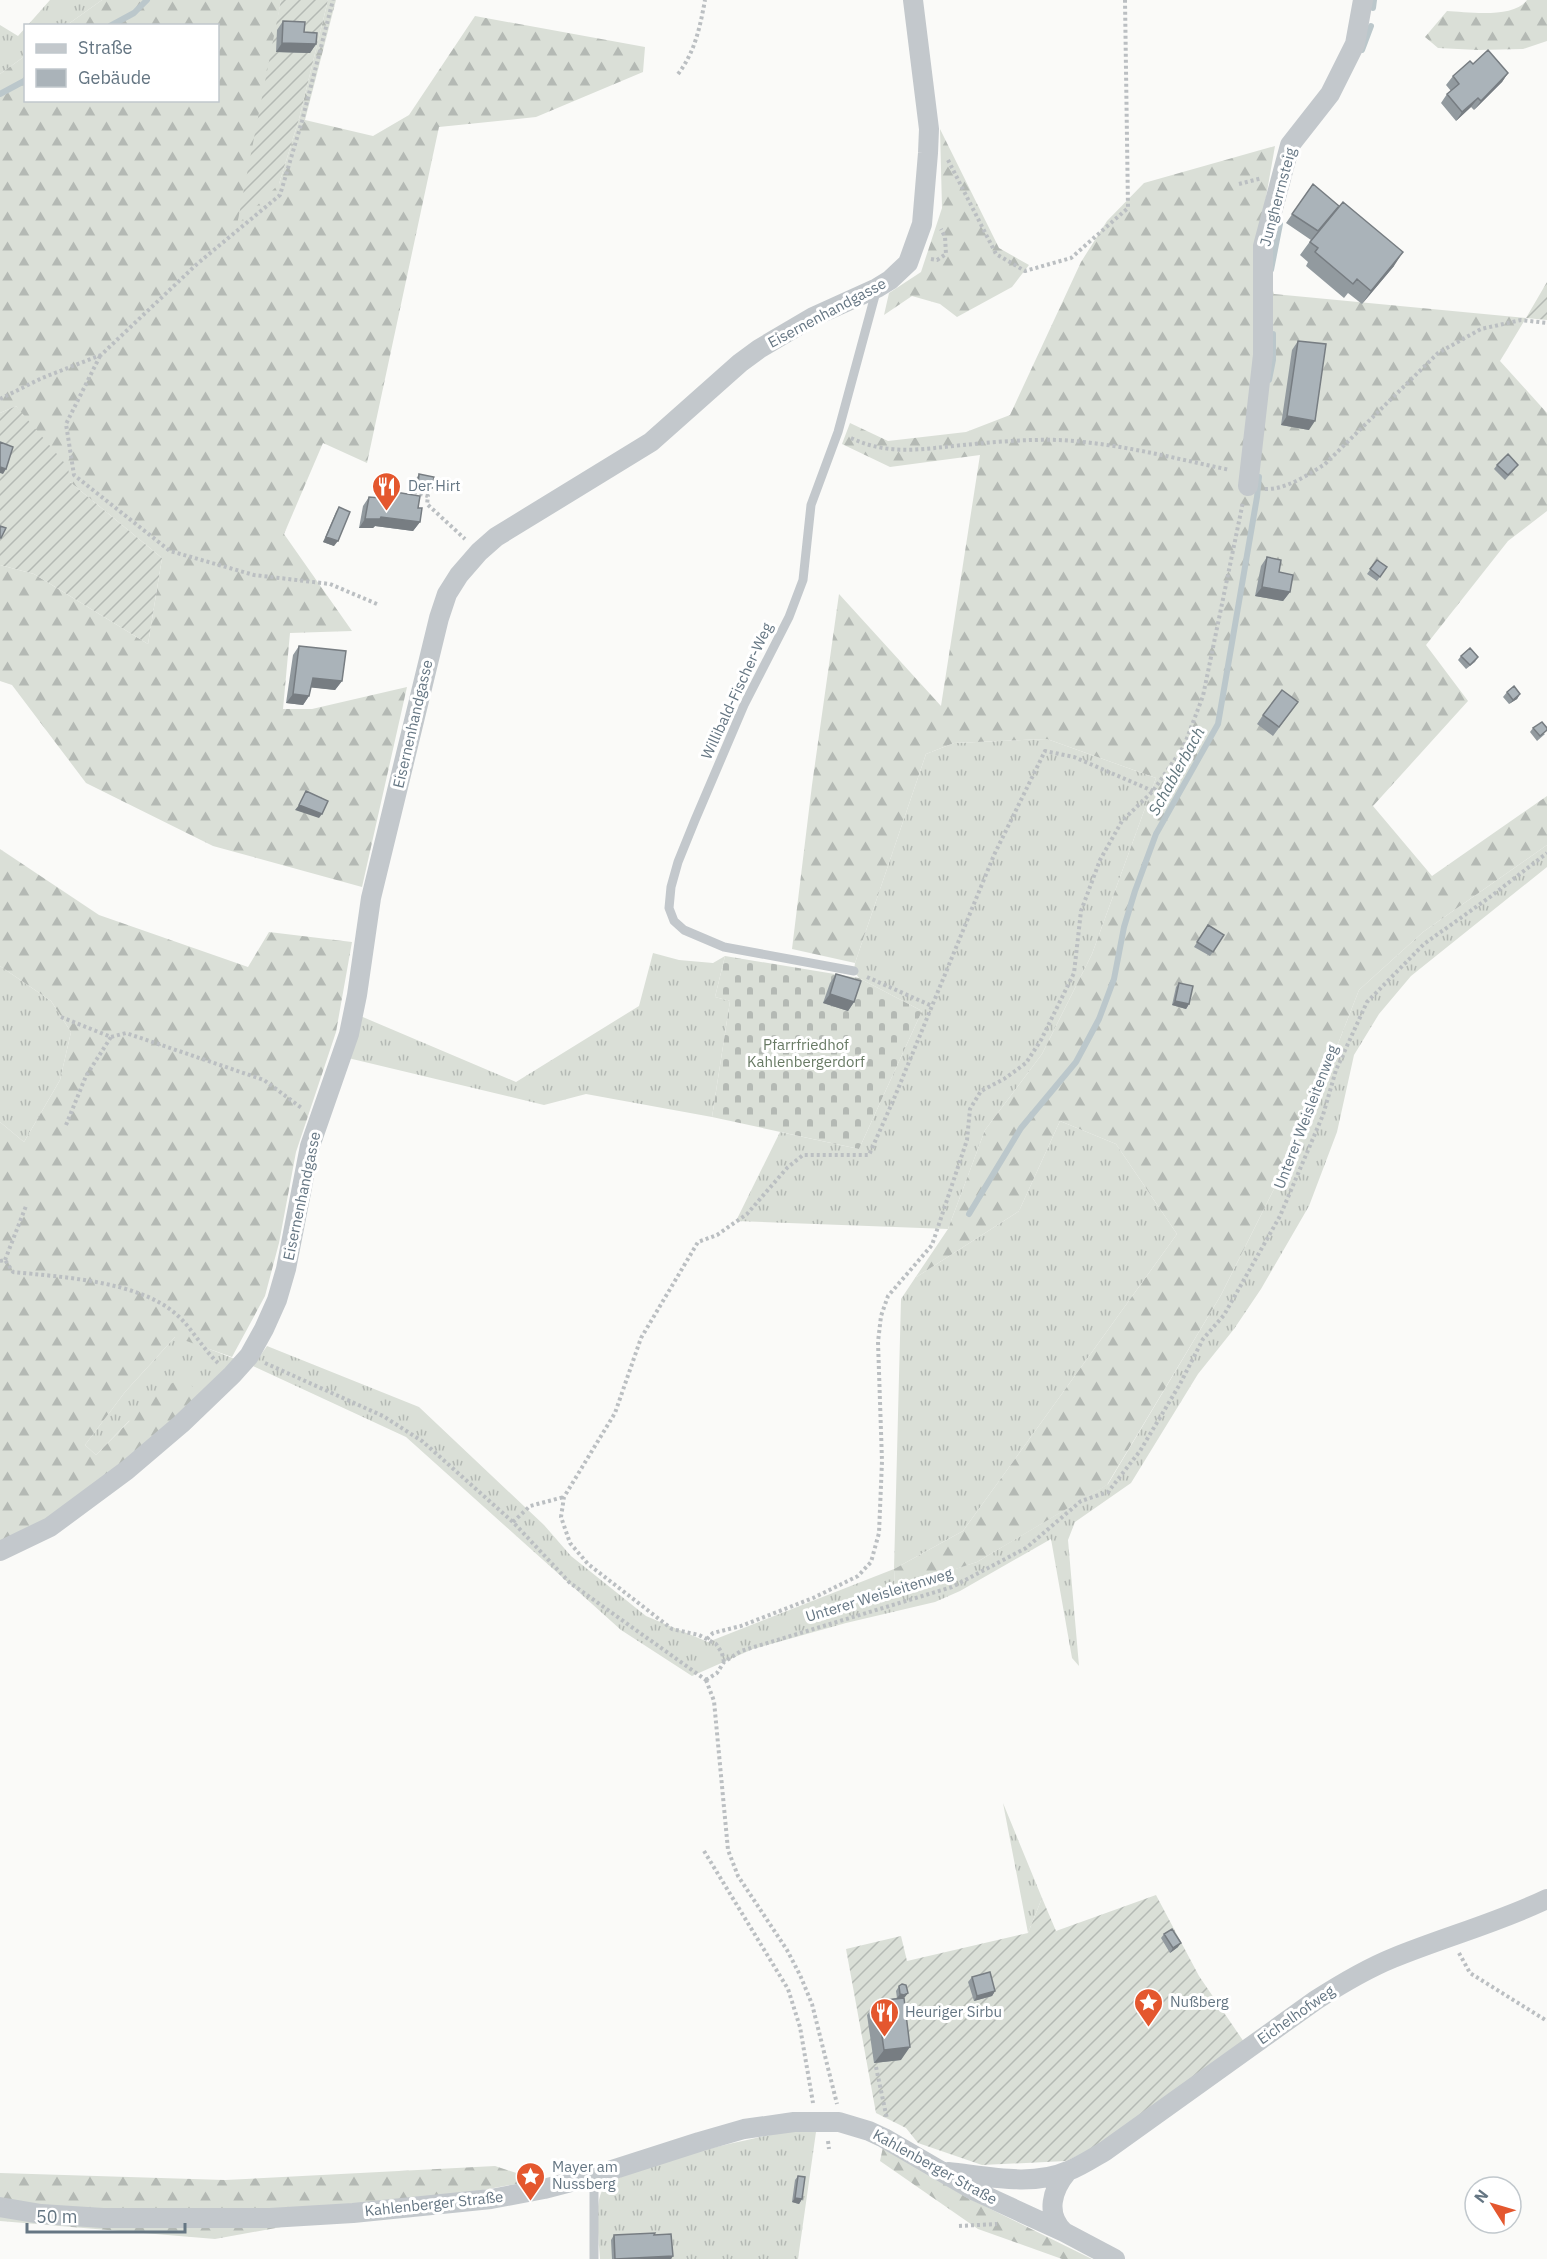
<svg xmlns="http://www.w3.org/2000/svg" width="1547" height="2259" viewBox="0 0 1547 2259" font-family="'IBM Plex Sans',sans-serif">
	<defs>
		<pattern id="grass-tufts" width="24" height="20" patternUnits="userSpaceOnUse" patternTransform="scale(1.5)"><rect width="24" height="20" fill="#dadfd7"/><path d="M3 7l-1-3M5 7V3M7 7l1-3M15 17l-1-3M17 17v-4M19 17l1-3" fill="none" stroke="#b4b9b4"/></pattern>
		<pattern id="forest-firs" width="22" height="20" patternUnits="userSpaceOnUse" patternTransform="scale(1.5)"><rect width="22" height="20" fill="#dadfd7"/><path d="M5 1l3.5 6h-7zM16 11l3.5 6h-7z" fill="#b4b9b4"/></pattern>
		<pattern id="cemetery-stones" width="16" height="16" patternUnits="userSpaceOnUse" patternTransform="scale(1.5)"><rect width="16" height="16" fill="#dadfd7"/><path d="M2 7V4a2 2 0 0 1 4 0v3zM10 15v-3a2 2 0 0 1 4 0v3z" fill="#b4b9b4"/></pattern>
		<pattern id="garden-furrows" width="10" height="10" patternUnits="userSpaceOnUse" patternTransform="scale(1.5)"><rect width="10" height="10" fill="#dadfd7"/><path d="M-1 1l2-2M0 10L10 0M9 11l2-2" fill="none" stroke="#b4b9b4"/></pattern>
	</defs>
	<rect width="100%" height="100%" fill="#fafaf8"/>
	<!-- grass -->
	<path fill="url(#grass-tufts)" d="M50,0H102L67,25L27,26Z
		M0,25L18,36L26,27L25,56L0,74Z
		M1047,739L1156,778L1092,954L1042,1054L985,1130L948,1229L736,1221L780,1132L859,1149L922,1011L859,978L854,971L855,963L926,754L954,743Z
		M1547,845V867L1411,976L1379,1014L1354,1055L1337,1132L1309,1206L1261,1289L1234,1329L1198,1374L1131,1483L1075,1522L1068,1540L1079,1666L1072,1658L1051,1539L960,1591L935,1602L846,1623L753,1649L692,1676L621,1630L406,1437L253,1366L212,1401L129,1421L96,1455L85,1445L125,1392L176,1336L253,1366L267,1346L419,1407L544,1525L571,1556L646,1616L708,1642L894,1569L901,1299L915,1278L1019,1211L1060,1121L1116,1144L1177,1234L963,1531L894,1569L895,1588L977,1562L1108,1484L1221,1295L1307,1123L1359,990L1423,932Z
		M653,953L679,960L713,963L725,956L715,997L730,1001L712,1117L586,1094L544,1105L348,1058L358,1015L516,1082L639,1006Z
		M0,966L51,1001L71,1032L60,1080L24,1142L0,1122Z
		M1003,1803L1042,1898L1028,1933Z
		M790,2131L816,2132L798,2259H600C599,2241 594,2206 602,2191C616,2166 758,2137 790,2131Z"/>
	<!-- forest -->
	<path fill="url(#forest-firs)" d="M102,0H281L270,64L279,184L299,119L328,0H336L305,120L373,136L409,115L475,16L645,47L643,72L536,117L439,127L367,463L323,443L284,534L352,631L290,633L283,709H312L407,687L362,887L213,846L86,783L12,685L0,681V565L34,574L148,644L162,558L70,482L16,406L0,413V74L25,56L26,100H218V26L67,25Z
		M1527,0H1547V41L1523,49L1478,50L1438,48L1425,37L1447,11C1467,12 1514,19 1527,0Z
		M940,129L999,248L1029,265L1012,287L957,317L940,304L912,296L884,315L889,293L921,272L942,208Z
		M1275,146L1258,243L1274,294L1526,318L1500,361L1547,413V511L1508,541L1426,645L1468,701L1373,806L1432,876L1547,796V845L1423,932L1359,990L1307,1123L1221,1295L1107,1485L977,1562L895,1589L894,1569L963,1531L1177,1234L1116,1144L1060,1121L1019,1211L915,1278L948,1229L985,1130L1042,1054L1092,954L1156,778L1047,739L954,743L926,754L855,963L792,949L812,785L839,594L941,706L980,455L890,467L842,444L850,423L888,441L966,432L1010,415L1081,262L1107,221L1144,183Z
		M0,849L99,915L248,967L269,932L352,942L336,1032L296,1152L279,1243L265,1296L232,1357L175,1337L125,1392L85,1445L96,1455L160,1390L181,1378L212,1401L0,1556V1122L24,1142L60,1080L71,1032L51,1001L0,966Z
		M883,2147L966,2197L1092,2259H1062L978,2229L880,2161Z
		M495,2166L538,2180L215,2239L0,2221V2173L225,2180Z"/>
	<!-- cemetery -->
	<path fill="url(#cemetery-stones)" d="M725,956L859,978L922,1011L859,1149L712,1117L730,1001L715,997Z"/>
	<!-- garden -->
	<path fill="url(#garden-furrows)" d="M281,0H328L299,119L279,184L237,225Z
		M1547,282V320L1526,318Z
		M16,406L68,467L70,482L162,558L148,644L34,574L0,565V413Z
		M1156,1895L1199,1976L1244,2042L1111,2141L1066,2161L982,2165L918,2143L906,2128L876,2113L846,1949L901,1936L907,1961L1028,1933L1042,1898L1056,1931Z"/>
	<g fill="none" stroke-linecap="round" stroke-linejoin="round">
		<!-- stream -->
		<path stroke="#bbc7cb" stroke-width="6" d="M1373,8L1374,0
			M110,26L134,13L147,0
			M1362,50L1371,26
			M0,94L26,80
			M1271,270L1280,224
			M1269,380L1273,360V334
			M969,1214L1021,1128L1076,1062L1099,1019L1114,979L1124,927L1135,891L1156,834L1218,724L1257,497L1259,477"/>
		<!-- path -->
		<path stroke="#bbbfc2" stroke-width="4" stroke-dasharray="3 3" stroke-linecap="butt" d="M678,74C695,52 700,27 705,0
			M948,160L996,254L1025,271L1071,258L1128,208L1125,0
			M1239,184L1262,178
			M931,259L937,260L946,254L945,237L941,229
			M100,356L66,424L74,475L170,551L254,575L330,584L377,604
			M0,399L42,378L101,355L197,264L280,195L302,121L333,0
			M851,438C889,456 922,449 963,445C994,442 1027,439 1059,440C1117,443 1173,458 1230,470
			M1265,489C1285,490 1308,475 1325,464L1438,353L1481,329L1521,320L1547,323
			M414,492L428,496L427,504L465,539
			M867,977L932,1006
			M61,1017L111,1037L126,1033L264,1080L303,1109
			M66,1125L86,1076L111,1037
			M5,1260L26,1206
			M0,1261L5,1260L13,1272C62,1277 138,1281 176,1314C192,1328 202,1348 218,1363
			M265,1363L383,1416L422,1441L513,1522L570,1583L706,1680
			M513,1522L530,1506L564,1497
			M707,1639L713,1633L741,1626L813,1598L858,1576L871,1562L879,1533L882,1461L878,1342L881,1316L888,1296L932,1245L967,1140L970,1109L981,1091L1004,1079L1026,1063L1041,1040L1074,973L1081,911L1100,860L1122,821L1153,791L1184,746L1203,696L1243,502
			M724,1662L722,1653L716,1644L699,1635L672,1629L588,1564L570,1543L561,1517L564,1497L615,1413L641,1338L698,1242L717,1235L747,1214L787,1168L803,1155H869L893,1101L994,855L1045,751L1074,757L1153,791
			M706,1680L717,1673L724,1662L741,1651L952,1587L1026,1548L1081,1501L1108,1492L1140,1451L1180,1384L1203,1339L1224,1315L1280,1216L1323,1115L1336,1070L1367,1002L1424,944L1490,897L1547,853
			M706,1680L714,1701L728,1850L738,1876L787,1950L800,1975L812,2004L837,2104
			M704,1851L788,1989L800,2027L813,2103
			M1459,1953L1470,1973L1547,2021
			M876,2067L887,2119
			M828,2141L829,2149
			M959,2226L997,2224"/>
		<!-- lane -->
		<path stroke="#c3c8cc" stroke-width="9" d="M854,971L724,947L684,930L674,921L669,908L671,887L678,862L695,820L744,705L789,617L803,580L811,505L838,432L877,288
			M590,2177L594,2191V2259"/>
		<!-- street -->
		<path stroke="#c3c8cc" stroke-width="20" d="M1248,486L1263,355V246L1290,145L1330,94L1355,44L1363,0
			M0,1551L50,1527L127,1470L181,1424L232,1375L249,1356L264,1329L277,1300L286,1269L310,1146L349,1034L357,995L371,898L439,618L447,594L459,575L479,552L496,537L651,442L740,363L759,349L813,317L877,288L890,280L908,263L922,224L928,153L929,129L913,0
			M948,2172C986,2176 1032,2187 1068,2171C1081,2166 1093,2158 1105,2151L1316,2000C1341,1984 1366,1969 1393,1958C1444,1937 1497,1923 1547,1899
			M0,2207L41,2214L103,2218H270L353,2213L491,2199L544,2189L590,2177L699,2142L744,2129L794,2122H839L869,2131L884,2138L975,2191L1064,2232L1115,2259
			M1064,2232C1045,2214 1052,2190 1067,2172"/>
	</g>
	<!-- wall -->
	<path fill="#929a9f" d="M283,21L304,32L316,44L310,53L276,52L277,30Z
		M1473,64L1508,73L1502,82L1474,110L1471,107L1456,121L1441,103L1447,94L1451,91L1446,85L1453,76Z
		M1313,184L1394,266L1362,304L1348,293L1344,298L1306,266L1308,262L1300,255L1311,240L1286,223Z
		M1298,341L1309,430L1281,425L1292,350Z
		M1497,465L1515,469L1505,480L1494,469Z
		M419,474L429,492L415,490L416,479Z
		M383,490L420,522L413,531L375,526L373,528H359L363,506L369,497L377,498Z
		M339,507L334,546L323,542L336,512Z
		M1267,557L1279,572L1290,592L1283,601L1255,596L1261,566Z
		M1377,560L1387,567L1377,581L1367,574Z
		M299,646L342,681L335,690L311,687L309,696L303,705L286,703L293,655Z
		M1461,656L1478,657L1475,662L1466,669L1458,660Z
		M1507,692L1520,694L1517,699L1509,704L1503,697Z
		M1298,702L1273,736L1257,724L1263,715Z
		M1533,728L1545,734L1537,741L1530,732Z
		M1208,925L1224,935L1210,956L1194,947Z
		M836,974L854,1002L848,1011L823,1003L830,983Z
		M1179,983L1189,1004L1186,1009L1172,1005L1176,987Z
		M1164,1934L1178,1947L1170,1953L1161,1938Z
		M972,1977L995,1991L992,1996L974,2001L968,1982Z
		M899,1986L908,1993L903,1998L901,2060L874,2063L867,2015L877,2001L897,1998L896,1991Z
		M798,2176L802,2199L799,2204L792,2202L795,2180Z
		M614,2235H654L673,2256L671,2259H612L611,2240Z"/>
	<!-- shaded-wall -->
	<path fill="#777d82" d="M282,43L316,44L310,53L276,52Z
		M1508,73L1502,82L1474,110L1481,101Z
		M1478,98L1471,107L1456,121L1462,112Z
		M1403,252L1394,266L1362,304L1371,291Z
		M1287,416L1315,421L1309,430L1281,425Z
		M0,467L6,469L3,474L0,473Z
		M418,485L432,488L429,492L415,490Z
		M381,517L420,522L413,531L375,526L373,528H359L365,519Z
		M326,537L338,541L334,546L323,542Z
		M1262,587L1290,592L1283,601L1255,596Z
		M313,678L342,681L335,690L306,687Z
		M293,694L309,696L303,705L286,703Z
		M1520,694L1517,699L1509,704L1513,700Z
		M299,805L322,814L319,818L295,810Z
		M830,994L854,1002L848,1011L823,1003Z
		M1175,1001L1189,1004L1186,1009L1172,1005Z
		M1181,1943L1178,1947L1170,1953L1173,1948Z
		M995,1991L992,1996L974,2001L977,1996Z
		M908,1993L905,1997L901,1999L897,1998L900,1994Z
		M910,2047L901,2060L874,2063L884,2050Z
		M795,2198L802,2199L799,2204L792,2202Z
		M673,2256L671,2259H631Z"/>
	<!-- building -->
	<path fill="#aab3b9" stroke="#777d82" stroke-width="1.5" d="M283,21L305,22L304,32L317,33L316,44L282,43Z
		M1488,50L1508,73L1481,101L1478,98L1462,112L1447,94L1459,84L1453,76L1470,61L1473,64Z
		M1313,184L1339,206L1318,231L1292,214Z
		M1343,202L1403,252L1371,291L1357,279L1353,284L1315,252L1318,248L1310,242Z
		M1298,341L1326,344L1315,421L1287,416Z
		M0,442L13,447L6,469L0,467Z
		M1508,454L1518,465L1508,475L1497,465Z
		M419,474L434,477L432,488L418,485Z
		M383,490L420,496L418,508H422L420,522L381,517L380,519H365L369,497L381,498Z
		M339,507L350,512L338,541L326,537Z
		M0,526L6,528L1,538H0Z
		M1267,557L1281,560L1279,572L1293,575L1290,592L1262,587Z
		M1377,560L1387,567L1380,577L1370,569Z
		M299,646L346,651L342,681L313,678L309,696L293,694Z
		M1470,648L1478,657L1470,665L1461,656Z
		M1514,686L1520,694L1513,700L1507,692Z
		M1282,690L1298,702L1279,727L1263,715Z
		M1542,722L1547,728V730L1540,736L1533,728Z
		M306,791L328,801L322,814L299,805Z
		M1208,925L1224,935L1213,952L1197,942Z
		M836,974L861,981L854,1002L830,994Z
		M1179,983L1193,986L1189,1004L1175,1001Z
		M1172,1929L1181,1943L1173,1948L1164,1934Z
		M990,1972L995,1991L977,1996L972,1977Z
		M902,1984L906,1985L908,1993L904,1995L900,1994L899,1986Z
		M904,1998L910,2047L884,2050L877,2001Z
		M798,2176L805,2177L802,2199L795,2198Z
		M655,2233L654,2235L671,2234L673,2256L615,2259L614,2235Z"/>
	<!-- icons -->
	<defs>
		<symbol id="restaurant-pin" viewBox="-11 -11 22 30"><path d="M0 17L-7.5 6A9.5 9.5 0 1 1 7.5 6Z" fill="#e4572e" stroke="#fff"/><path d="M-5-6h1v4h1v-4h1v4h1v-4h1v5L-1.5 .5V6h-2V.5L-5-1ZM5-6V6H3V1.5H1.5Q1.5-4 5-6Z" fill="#fff"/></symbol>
		<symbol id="sight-pin" viewBox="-11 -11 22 30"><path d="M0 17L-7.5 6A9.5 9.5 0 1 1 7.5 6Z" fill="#e4572e" stroke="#fff"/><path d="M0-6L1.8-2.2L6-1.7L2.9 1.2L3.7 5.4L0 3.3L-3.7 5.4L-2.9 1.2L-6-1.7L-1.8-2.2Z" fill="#fff"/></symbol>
	</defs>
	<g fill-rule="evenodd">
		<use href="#restaurant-pin" x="370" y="470" width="33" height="45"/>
		<use href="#sight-pin" x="1132" y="1986" width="33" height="45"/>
		<use href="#restaurant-pin" x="868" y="1996" width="33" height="45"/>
		<use href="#sight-pin" x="514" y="2160" width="33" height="45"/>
	</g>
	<g text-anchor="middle" stroke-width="6" stroke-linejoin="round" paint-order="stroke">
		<!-- street labels -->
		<g font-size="15" fill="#657683" stroke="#fff">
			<text transform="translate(1278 197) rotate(-75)" y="5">Jungherrnsteig</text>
			<text transform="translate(827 313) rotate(-28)" y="5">Eisernenhandgasse</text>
			<text transform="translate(737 691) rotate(-65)" y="5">Willibald-Fischer-Weg</text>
			<text transform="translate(413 724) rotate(-77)" y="5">Eisernenhandgasse</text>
			<text transform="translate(1306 1117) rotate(-69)" y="5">Unterer Weisleitenweg</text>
			<text transform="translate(302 1196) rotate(-78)" y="5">Eisernenhandgasse</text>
			<text transform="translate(879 1595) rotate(-17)" y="5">Unterer Weisleitenweg</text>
			<text transform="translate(1296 2015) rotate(-35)" y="5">Eichelhofweg</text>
			<text transform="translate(935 2167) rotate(29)" y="5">Kahlenberger Straße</text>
			<text transform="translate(434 2204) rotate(-6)" y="5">Kahlenberger Straße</text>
		</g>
		<!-- poi labels -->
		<g font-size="15" fill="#657683" stroke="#fff" text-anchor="start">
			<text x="408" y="491">Der Hirt</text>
			<text x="1170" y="2007">Nußberg</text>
			<text x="905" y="2017">Heuriger Sirbu</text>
			<text x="552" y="2172">Mayer am<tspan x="552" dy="17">Nussberg</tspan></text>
		</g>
		<!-- park labels -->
		<g font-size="15" fill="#687a64" stroke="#fff">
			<text x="806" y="1050">Pfarrfriedhof<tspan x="806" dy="17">Kahlenbergerdorf</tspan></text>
		</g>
		<!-- water labels -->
		<g font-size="16" font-style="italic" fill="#60757c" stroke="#fff">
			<text transform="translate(1176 771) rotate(-61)" y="6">Schablerbach</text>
		</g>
	</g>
	<!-- legend -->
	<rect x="24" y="24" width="195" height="78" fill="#ffffff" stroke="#c1c8cd" stroke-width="1.5"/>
	<rect x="36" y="44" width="30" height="9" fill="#c3c8cc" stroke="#c1c8cd" stroke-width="1.5"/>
	<text x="78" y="54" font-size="18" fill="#657683">Straße</text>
	<rect x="36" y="69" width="30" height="18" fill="#aab3b9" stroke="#c1c8cd" stroke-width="1.5"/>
	<text x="78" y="84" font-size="18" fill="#657683">Gebäude</text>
	<!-- north arrow -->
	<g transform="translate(1493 2205) rotate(307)"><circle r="28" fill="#ffffff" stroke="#c1c8cd" stroke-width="1.5"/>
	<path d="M0-4.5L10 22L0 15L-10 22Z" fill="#e4572e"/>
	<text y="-9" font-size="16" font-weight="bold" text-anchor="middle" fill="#657683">N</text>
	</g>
	<!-- scale -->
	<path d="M27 2223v9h158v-9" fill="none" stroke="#657683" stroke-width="3"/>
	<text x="36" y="2223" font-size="18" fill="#657683" stroke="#ffffff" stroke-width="4.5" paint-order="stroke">50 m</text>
</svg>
